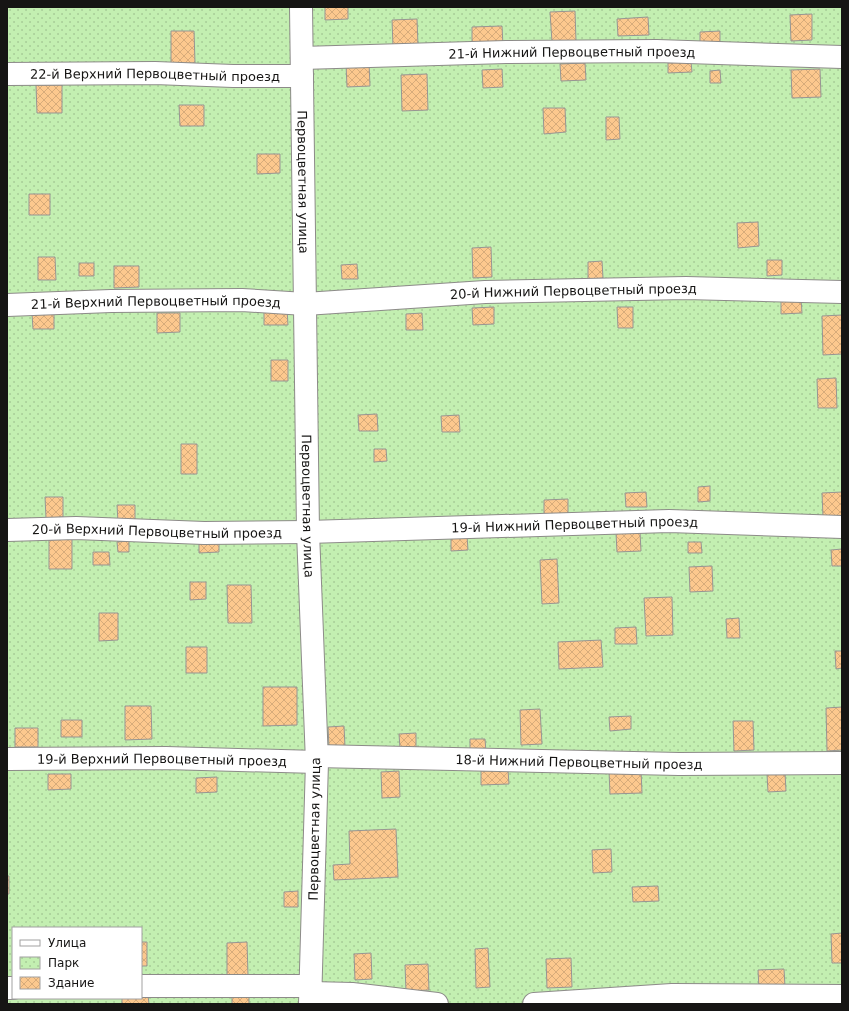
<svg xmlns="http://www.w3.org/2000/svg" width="849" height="1011" viewBox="0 0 849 1011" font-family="'DejaVu Sans',sans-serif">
	<defs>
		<pattern id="park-dots" width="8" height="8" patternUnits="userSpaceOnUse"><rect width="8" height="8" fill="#c3efb1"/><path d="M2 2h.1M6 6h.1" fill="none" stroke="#a7cc97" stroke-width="1.8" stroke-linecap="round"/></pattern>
		<pattern id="building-cross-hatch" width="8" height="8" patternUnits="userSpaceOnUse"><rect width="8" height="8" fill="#fcc88e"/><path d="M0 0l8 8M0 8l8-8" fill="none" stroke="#d7ab7a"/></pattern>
	</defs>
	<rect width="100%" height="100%" fill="#efedea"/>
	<!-- park -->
	<path fill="url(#park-dots)" fill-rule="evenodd" d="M7,7H842V1004H7ZM13,928H141V998H13Z"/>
	<!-- building -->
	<path fill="url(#building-cross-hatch)" stroke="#979593" d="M325,7H348V19L325,20Z
		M575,11L576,41L552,42L550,12Z
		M812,14V40L791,41L790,15Z
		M648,17L649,35L618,36L617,19Z
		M417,19L418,45L393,46L392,20Z
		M502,26L503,46L472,47V27Z
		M171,31H194L195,63L171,64Z
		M720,31V44L700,45V32Z
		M691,62L692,72L668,73V63Z
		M369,63L370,86L347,87L346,64Z
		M585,63L586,80L561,81L560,64Z
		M502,69L503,87L483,88L482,70Z
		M820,69L821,97L792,98L791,70Z
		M720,70L721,83H710V71Z
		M427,74L428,110L402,111L401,75Z
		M36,85H62V113H37Z
		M179,105H204V126H180Z
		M543,108H565L566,132L544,134Z
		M606,117H619L620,139L606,140Z
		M257,154H280V173L257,174Z
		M29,194H50V215H29Z
		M758,222L759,246L738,248L737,223Z
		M491,247L492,277L473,278L472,248Z
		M38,257H55L56,280H38Z
		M767,260H782V275L767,276Z
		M602,261L603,278L588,279V262Z
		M79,263H94V276H79Z
		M357,264L358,279H342L341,265Z
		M114,266H139V287L114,288Z
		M801,298L802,313L781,314V299Z
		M494,307V324L473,325L472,308Z
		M617,307H633V328H618Z
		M287,309L288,325H264V310Z
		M157,313H180V332L157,333Z
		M422,313L423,330H406V314Z
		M32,314H54V329H33Z
		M842,315V354L823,355L822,316Z
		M271,360H288V381H271Z
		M836,378L837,408H818L817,379Z
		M377,414L378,431H359L358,415Z
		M459,415L460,432H442L441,416Z
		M181,444H197V474H181Z
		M374,449H386L387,461L374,462Z
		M710,486V501L698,502V487Z
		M646,492L647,507H626L625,493Z
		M842,492V516L823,517L822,493Z
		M45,497H63V517L46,518Z
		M568,499V518L544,519V500Z
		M117,505H135V522H118Z
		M640,532L641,551L617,552L616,533Z
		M467,536L468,550L451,551V537Z
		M72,539V569H49V540Z
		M199,540H219V552L199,553Z
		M129,541V552H118L117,542Z
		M688,542H701L702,553H688Z
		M842,549V566H832L831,550Z
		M93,552H109L110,565H93Z
		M557,559L559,603L542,604L540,560Z
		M712,566L713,591L690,592L689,567Z
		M190,582H206V599L190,600Z
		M227,585H251L252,623H228Z
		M672,597L673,635L646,636L644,598Z
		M99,613H118V640L99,641Z
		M739,618L740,638H727L726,619Z
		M636,627L637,644H615V628Z
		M601,640L603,667L559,669L558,642Z
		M186,647H207V673H186Z
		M835,651H842V668L836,669Z
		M263,687H297V725L263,726Z
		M125,706H151L152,739L125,740Z
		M842,707V750L827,751L826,708Z
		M540,709L542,744L521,745L520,710Z
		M631,716V729L610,731L609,717Z
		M61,720H82V737H61Z
		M733,721H753L754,750L734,751Z
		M344,726L345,747H329L328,727Z
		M15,728H38V747H15Z
		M416,733V748H400L399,734Z
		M470,739H485L486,752L470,753Z
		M508,770L509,784L481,785V771Z
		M641,770L642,793L610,794L609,771Z
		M399,771L400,797L382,798L381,772Z
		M785,773L786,791L768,792L767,774Z
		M48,774H71V789L48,790Z
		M217,777V792L196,793V778Z
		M396,829L398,877L334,880L333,865L350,864L349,831Z
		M611,849L612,872L593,873L592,850Z
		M7,876H9V894H7Z
		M658,886L659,901L633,902L632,887Z
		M298,891V907H284V892Z
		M842,933V963H832L831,934Z
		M141,942H147V966H141Z
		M247,942L248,975H227V943Z
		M488,948L490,987L476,988L475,949Z
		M371,953L372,979L355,980L354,954Z
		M571,958L572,987L547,988L546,959Z
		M428,964L429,990L406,991L405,965Z
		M784,969L785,987L759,989L758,970Z
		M249,994V1004H232V995Z
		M141,995H148L149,1004H122V998H141Z"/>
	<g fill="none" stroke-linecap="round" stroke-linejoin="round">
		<defs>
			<g id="minor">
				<path id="s1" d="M301,7L308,532L317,762L310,1004"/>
				<path id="s2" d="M302,58L506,52L657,51L842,57"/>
				<path id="s3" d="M7,74L155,73L233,76H302"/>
				<path id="s4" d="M7,305L111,301L242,300L305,304L485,292L686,288L842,292"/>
				<path id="s5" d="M7,530L76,528L204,533L308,532L669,521L842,527"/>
				<path id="s6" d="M316,756L679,764L842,763"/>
				<path id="s7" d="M7,759L166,758L317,762"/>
				<path d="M141,986H311"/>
				<path d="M7,988H13"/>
				<path d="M311,993L352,994L437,1004"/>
				<path d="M534,1004L672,995L842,996"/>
			</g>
		</defs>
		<!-- minor casing -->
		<use href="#minor" stroke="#8d8b89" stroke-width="24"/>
		<!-- minor -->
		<use href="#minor" stroke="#fff" stroke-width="22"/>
	</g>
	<g text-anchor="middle" stroke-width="3.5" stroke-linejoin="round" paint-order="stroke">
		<!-- street labels -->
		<g font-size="13" fill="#161514" stroke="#fff">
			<text dy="5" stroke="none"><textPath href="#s2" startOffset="270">21-й Нижний Первоцветный проезд</textPath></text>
			<text dy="5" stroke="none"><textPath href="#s3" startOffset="148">22-й Верхний Первоцветный проезд</textPath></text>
			<text dy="5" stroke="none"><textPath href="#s1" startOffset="175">Первоцветная улица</textPath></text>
			<text dy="5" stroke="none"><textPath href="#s4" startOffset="567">20-й Нижний Первоцветный проезд</textPath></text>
			<text dy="5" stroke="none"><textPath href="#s4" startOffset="149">21-й Верхний Первоцветный проезд</textPath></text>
			<text dy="5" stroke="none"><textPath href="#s1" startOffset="499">Первоцветная улица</textPath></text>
			<text dy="5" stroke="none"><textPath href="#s5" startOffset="568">19-й Нижний Первоцветный проезд</textPath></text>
			<text dy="5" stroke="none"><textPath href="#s5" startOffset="150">20-й Верхний Первоцветный проезд</textPath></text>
			<text dy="5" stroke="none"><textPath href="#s7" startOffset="155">19-й Верхний Первоцветный проезд</textPath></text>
			<text dy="5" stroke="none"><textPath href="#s6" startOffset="263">18-й Нижний Первоцветный проезд</textPath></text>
			<text transform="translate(314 829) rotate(-89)" y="5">Первоцветная улица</text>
		</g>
	</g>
	<!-- border -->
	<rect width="849" height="1011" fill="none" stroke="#161514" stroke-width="16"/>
	<!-- legend -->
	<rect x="12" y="927" width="130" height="72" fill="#ffffff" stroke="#a2a1a1"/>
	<rect x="20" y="940" width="20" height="6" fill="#ffffff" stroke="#a2a1a1"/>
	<text x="48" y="947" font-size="12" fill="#161514">Улица</text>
	<rect x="20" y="957" width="20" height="12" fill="url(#park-dots)" stroke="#a2a1a1"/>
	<text x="48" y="967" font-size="12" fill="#161514">Парк</text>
	<rect x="20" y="977" width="20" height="12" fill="url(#building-cross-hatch)" stroke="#a2a1a1"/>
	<text x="48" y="987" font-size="12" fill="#161514">Здание</text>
</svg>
